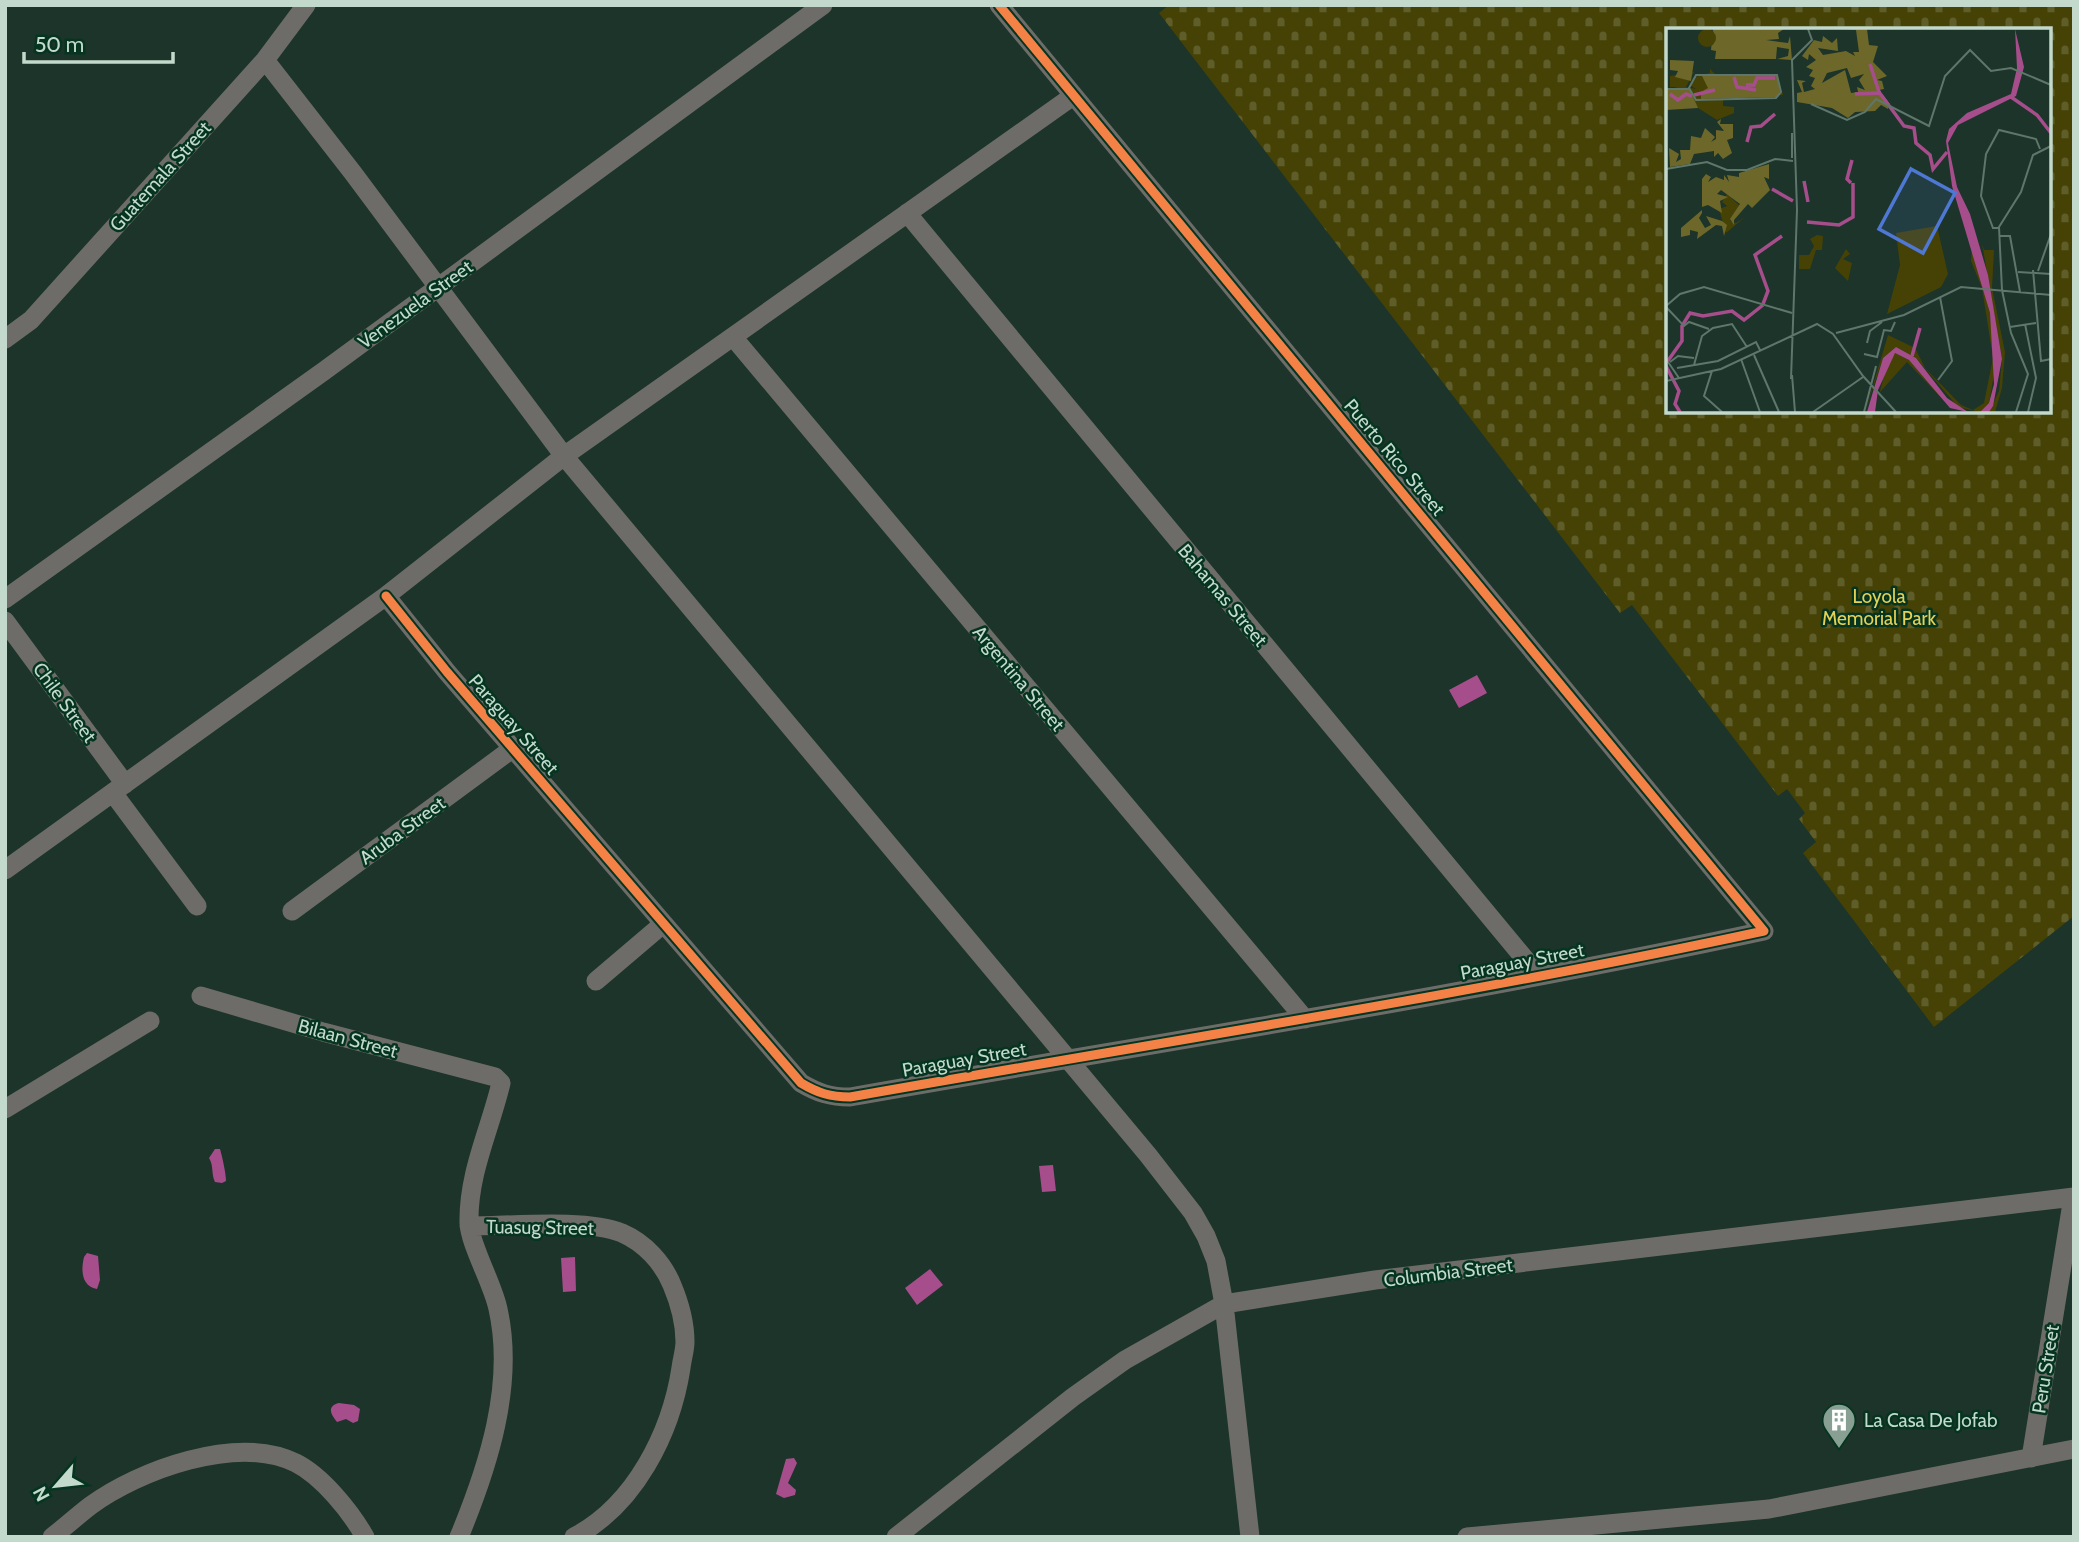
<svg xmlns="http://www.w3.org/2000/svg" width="2079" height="1542" viewBox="0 0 2079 1542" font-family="Cabin,sans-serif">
	<defs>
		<pattern id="cemetery-stones" width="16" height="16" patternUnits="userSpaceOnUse" patternTransform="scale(1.75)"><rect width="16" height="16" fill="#464206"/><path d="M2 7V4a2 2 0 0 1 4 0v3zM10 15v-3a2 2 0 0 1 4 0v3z" fill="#5f5d29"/></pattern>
	</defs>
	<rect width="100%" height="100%" fill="#1c342a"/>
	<!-- cemetery -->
	<path fill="url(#cemetery-stones)" fill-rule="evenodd" d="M1169,5H2074V916L1934,1027L1803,853L1816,842L1799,819L1805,813L1787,789L1778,796L1632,605L1620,613L1159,13ZM1668,30H2049V411H1668Z"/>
	<!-- water -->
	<path fill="#a64e8b" d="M1477,675L1487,693L1459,708L1449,690Z
		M215,1149H220C222,1156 226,1173 226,1181L222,1183L215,1182C211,1174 214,1166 209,1158Z
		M1053,1165L1056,1191L1042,1192L1039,1166Z
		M87,1253L98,1256L100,1280L97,1289C81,1286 81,1270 84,1257Z
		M575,1257L576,1291L563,1292L561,1258Z
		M930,1269L943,1285L917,1305L905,1288Z
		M339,1403L354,1405L360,1409L358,1421L353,1423L346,1419L337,1422C330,1414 327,1406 339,1403Z
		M794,1458L797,1463L788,1483L796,1490L795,1495L784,1498L776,1494L786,1459Z"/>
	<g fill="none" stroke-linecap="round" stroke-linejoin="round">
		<!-- street -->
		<path stroke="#6e6c69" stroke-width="19" d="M265,60L353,173L564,456L1148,1155L1193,1213L1206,1236L1216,1261L1224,1304L1250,1537
			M907,213L1539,976
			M733,337L1305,1019
			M5,339L31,320L265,60L306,5
			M386,596L447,672L801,1083C818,1093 830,1097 850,1097C1155,1043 1462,996 1764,931L999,5
			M5,599L324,371L823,5
			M5,621L125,784
			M113,793L197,906
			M5,870L386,596L564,456L1073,96
			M292,911L512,749
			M596,981L663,924
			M201,996L323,1032L495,1077L501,1083C490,1130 468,1173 469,1223C470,1245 493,1284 498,1309C515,1385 488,1467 459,1537
			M5,1109L150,1021
			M469,1226C511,1226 585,1218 622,1233C645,1243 663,1263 672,1285C680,1304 685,1321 685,1342C685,1350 682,1359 681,1368C671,1433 635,1505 574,1537
			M2031,1458L2073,1197
			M52,1537C65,1527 77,1516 90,1506C139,1470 237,1434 296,1463C322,1476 351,1512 365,1537
			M896,1537L1073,1397L1125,1360L1224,1304L1375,1280L2074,1197
			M1467,1537L1769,1509L2074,1449"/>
		<defs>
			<path id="cycleway" d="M386,596L447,672L801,1083C818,1093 830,1097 850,1097C1155,1043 1462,996 1764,931L999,5"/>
		</defs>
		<!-- cycleway casing -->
		<use href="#cycleway" stroke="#053521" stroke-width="13"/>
		<!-- cycleway -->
		<use href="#cycleway" stroke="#f48246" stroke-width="9"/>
	</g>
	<!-- icons -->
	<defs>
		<symbol id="building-pin" viewBox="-11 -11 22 30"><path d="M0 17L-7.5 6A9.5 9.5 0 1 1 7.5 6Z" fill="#889f93" stroke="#053521"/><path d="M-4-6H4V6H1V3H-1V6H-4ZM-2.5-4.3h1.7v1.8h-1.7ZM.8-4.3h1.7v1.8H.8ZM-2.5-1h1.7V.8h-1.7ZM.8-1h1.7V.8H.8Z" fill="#fff"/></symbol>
	</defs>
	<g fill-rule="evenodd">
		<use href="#building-pin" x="1820" y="1401" width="38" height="52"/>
	</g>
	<g text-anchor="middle" stroke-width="5" stroke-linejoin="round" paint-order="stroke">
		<!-- street labels -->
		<g font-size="19" fill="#c2d9cc" stroke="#053521">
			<text transform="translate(160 176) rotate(-48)" y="7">Guatemala Street</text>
			<text transform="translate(415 304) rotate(-36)" y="7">Venezuela Street</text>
			<text transform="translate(1395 457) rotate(50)" y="7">Puerto Rico Street</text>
			<text transform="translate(1223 595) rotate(50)" y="7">Bahamas Street</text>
			<text transform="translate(1019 678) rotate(50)" y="7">Argentina Street</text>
			<text transform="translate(65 702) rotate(54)" y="7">Chile Street</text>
			<text transform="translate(514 724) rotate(49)" y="7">Paraguay Street</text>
			<text transform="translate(402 830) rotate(-36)" y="7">Aruba Street</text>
			<text transform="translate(1522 961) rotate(-11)" y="7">Paraguay Street</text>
			<text transform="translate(348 1038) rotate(15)" y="7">Bilaan Street</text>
			<text transform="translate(964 1059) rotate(-10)" y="7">Paraguay Street</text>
			<text transform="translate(540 1227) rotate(1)" y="7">Tuasug Street</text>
			<text transform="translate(1448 1272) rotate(-7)" y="7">Columbia Street</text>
			<text transform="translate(2045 1369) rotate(-81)" y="7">Peru Street</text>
		</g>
		<!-- park labels -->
		<g font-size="19" fill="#e5d255" stroke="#053521">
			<text x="1879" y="603">Loyola<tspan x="1879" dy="22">Memorial Park</tspan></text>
		</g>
		<!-- poi labels -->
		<g font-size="19" fill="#c2d9cc" stroke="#053521" text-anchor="start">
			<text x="1864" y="1427">La Casa De Jofab</text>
		</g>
	</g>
	<!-- overview -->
	<g transform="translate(1666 28)">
		<rect width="385" height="385" fill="#1c342a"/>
		<path d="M44,41L50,47L111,48L117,67L57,71V78L68,79V85L51,92L32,80H0V62L12,59H4V48L28,44L20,59L30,61L25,58L29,49L44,45ZM61,166L74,178L64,193L70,195L79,189L60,205L53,181L61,178L56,174ZM151,207L157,208L156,222H150L144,241H133V227H143L148,218L144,211ZM316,215L318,222H328L326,260L339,324L336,360L329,384H323L333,363L336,331ZM306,218L324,285L330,335L323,375L314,384L292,379L250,330L230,319L217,330L199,384L222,307L249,320L259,340L295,377L307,382L318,375L327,330L316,260L305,233ZM180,221L184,226L177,231L186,235L182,253L169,240ZM229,325L243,332L289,384L241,334L214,364L210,378L222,333Z" fill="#464206"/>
		<path d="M47,1H118L112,5L113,11L100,12L122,15L124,8L126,32L111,31L122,28L123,21L111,19L110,31H49L50,23L45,22ZM174,1H201L203,17L212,18L207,34L221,48L211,52L216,53L218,61L213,62L224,76L222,81L215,77L209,83L189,84L182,90L166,80L131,74V65L136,64L131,52L140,53L136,55L138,64L149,61L145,58L149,50L143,48L147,42L140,39L150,32L143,26L142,32L136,28L148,12L156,14L157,8L166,15L171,10L172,23L152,20L157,27L180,23L189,28L187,24H193L190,2ZM181,40L185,50L198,46L193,52L199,62L191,59L192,64L185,65L179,42L156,55L161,45ZM4,32L28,33L25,53L9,49L12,43L4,42ZM36,48H111L114,63L112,69L35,71V64L42,60ZM0,62H24L32,80L0,82ZM55,91L54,96H67V110L61,112L66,125L57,131L52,125L48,129V123L28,126L24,136L4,139L3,120L13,126L10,134L15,131L14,122H24L25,108L35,110L39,100L49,109L45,114L50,111V102L58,103L51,94ZM103,136V151L98,149L104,162L86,180L82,176L68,192V197L64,191L74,176L55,162L51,166L62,169L54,173L56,185L42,177L36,179V185L33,190L39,200L45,197L40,188L56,193L61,197L58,208L56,198L50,197L31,211L32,204L24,202V207L15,209V200L36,182V151L40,146L45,149L42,154L50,149L58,152V147L63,154L61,147L73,149V145Z" fill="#6d682a" fill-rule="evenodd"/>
		<path d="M271,198L282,246L275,259L221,286L234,237L230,205Z" fill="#464206"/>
		<path d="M32 10a9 9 0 1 1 18 0a9 9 0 1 1-18 0Z" fill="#464206"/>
		<path d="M349,1L358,39L350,68L292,97L282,115L291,159L304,186L322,247L336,331L327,378L323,384H314L323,375L328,356L324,285L286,158L280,113L283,101L301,85L345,66L351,40ZM230,319L250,330L281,370L302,384L284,380L243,332L229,325L212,362L209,384H201L217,330Z" fill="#a64e8b"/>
		<path fill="none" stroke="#a64e8b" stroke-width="3.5" d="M204,36L213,64L238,98L248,100L250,115L264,127L267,141L281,124M68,49L71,59L90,62M80,57H88L91,50H109M4,66L12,72L20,66L26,68M189,66L215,65M28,67L49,62M345,69L371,87L385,105M81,114L85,99L95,98L109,86M138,153L142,174M185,155L181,151L186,132M106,161L127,173M141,194L173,197L187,189V155M97,276L102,263L89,227L116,208M246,328L254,300M1,334L16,313V298L24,285L37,288L66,283L78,292L97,277M0,338L13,363L9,376L14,384"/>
		<path fill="none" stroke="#5e766b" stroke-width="2" d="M30,47H111L115,64L110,70L30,72L23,60ZM0,61H24M145,76L181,92L199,84L210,71L263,98L279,48L304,22L325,43L345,40L385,57M126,105V130M0,141L41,134L61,142H81L109,131L127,133M333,200H327L315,168L320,126L333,102L370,111L374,121M333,208H344L354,264M367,242L375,333L385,331M372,243L385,206M352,244L385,246M336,262L345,305L362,346L350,384M336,262L333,199L355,164L367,127L385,118M0,278L14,266L38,259L126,285M0,279L18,298L23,294L43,301M359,296L370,350L362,384M344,299L370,295M170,305L238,287L295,259L385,267M201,315L204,303L216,294M198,326L211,329L218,302L225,303L229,294M88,327L113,384M0,331L13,350M75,331L94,384M4,334L12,328L28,330M28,337L36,308L47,300L66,296L81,319M11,340L52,333L90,314L94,322M46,343L38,368L56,384M126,347L129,384M125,351L131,182L126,32L146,12L142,1M272,352L286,333L274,269M0,353L55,341L151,296L167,306L197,348L230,384M147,384L197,349M198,384L210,338"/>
		<path fill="#4e78d4" fill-opacity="0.15" stroke="#4e78d4" stroke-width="3.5" d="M245,141L289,165L257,225L213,201Z"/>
		<rect width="385" height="385" fill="none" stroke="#c2d9cc" stroke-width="3.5"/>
	</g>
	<!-- border -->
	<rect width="2079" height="1542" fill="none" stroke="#c2d9cc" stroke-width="14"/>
	<!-- north arrow -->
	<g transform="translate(56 1486) rotate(242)" stroke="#053521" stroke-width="5" paint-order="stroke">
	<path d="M0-5L12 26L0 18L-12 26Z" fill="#c2d9cc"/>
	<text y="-10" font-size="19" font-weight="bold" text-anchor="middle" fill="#c2d9cc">N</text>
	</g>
	<!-- scale -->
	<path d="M24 52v10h149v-10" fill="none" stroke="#c2d9cc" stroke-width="3.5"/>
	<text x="35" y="52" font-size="21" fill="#c2d9cc" stroke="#053521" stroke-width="5" paint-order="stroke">50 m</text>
</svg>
